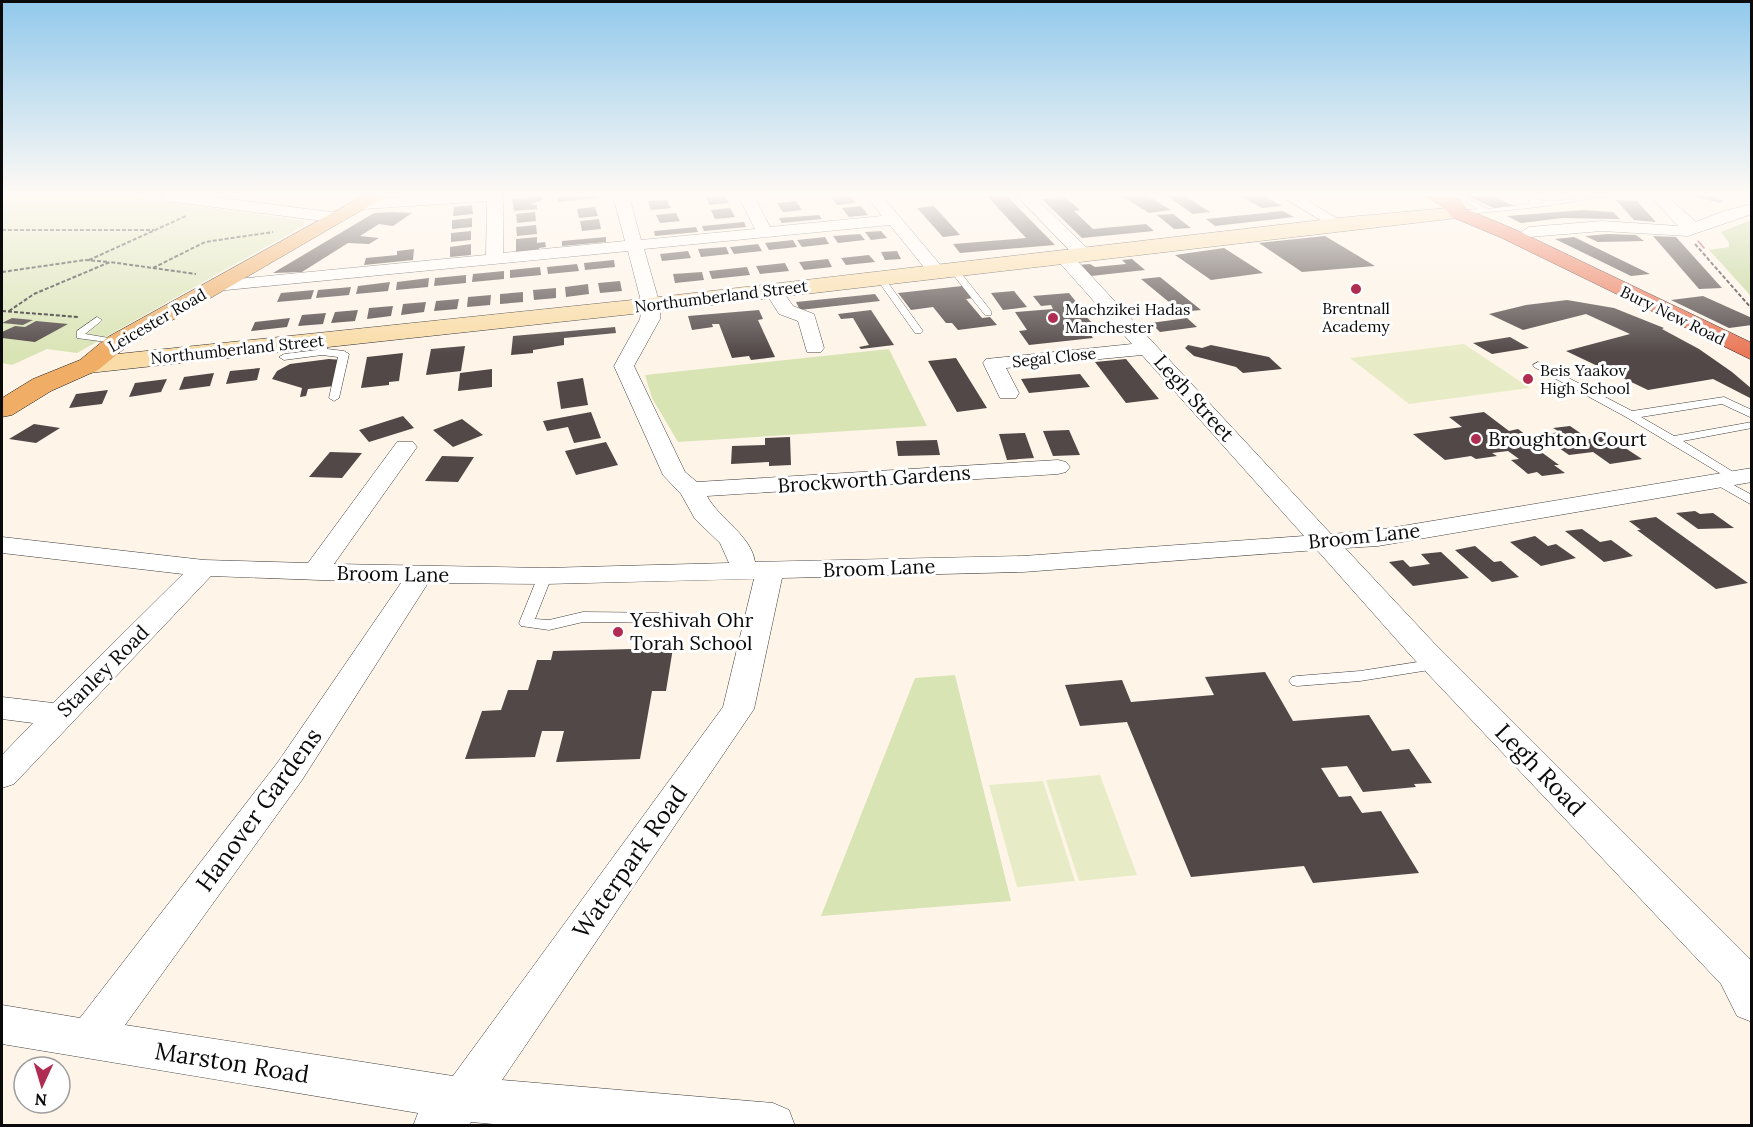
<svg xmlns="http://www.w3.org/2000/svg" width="1753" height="1127" viewBox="0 0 1753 1127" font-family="Lora,serif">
	<rect width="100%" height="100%" fill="#fef4e8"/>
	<!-- green -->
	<path fill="#d9e4b5" d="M2,196H123L304,221L303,226L77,353L47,349L12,365L2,363Z
		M889,349L927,426L678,442L652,398L645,375Z
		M955,675L1011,901L821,916L915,678Z"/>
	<!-- forest -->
	<path fill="#c0d495" d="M1751,220V296L1709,250L1729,247V243L1721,232Z"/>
	<!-- pitch -->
	<path fill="#e8ecc6" d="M1464,344L1530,388L1409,404L1350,358Z
		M1100,775L1137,875L1079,881L1046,780Z
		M1043,781L1075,881L1017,887L989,785Z"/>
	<!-- building -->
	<path fill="#514847" d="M542,196L543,200L530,204L537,205V209L514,211L512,199Z
		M598,196L599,198L558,202V197Z
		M725,196L729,203L710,205L705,197Z
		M850,196L856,203L837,205L831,197Z
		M987,196H1007L1055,245L960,253L953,244L1026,238Z
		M1122,196H1148L1171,210L1149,213Z
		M1167,196H1185L1210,212L1193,214Z
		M1240,196H1264L1282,206L1262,208Z
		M1468,196H1492L1514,206L1494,208Z
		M1691,196H1717L1715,199L1723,200L1721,203Z
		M1065,197L1080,210L1074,211L1093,229L1146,224L1154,231L1082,238L1042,199Z
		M667,200L671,208L651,210L648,201Z
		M1616,200L1637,201L1656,222L1634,220Z
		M796,201L802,210L783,212L777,203Z
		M472,205L473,214L453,216L454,207Z
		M861,206L868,215L849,217L842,208Z
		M934,206L960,235L943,237L917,208Z
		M595,207L598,216L579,218L577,209Z
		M730,208L735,217L715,219L711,210Z
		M1583,210L1613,212L1620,219L1562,218L1521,223L1507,216Z
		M1283,211L1294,217L1215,226L1206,219Z
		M391,212L412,213L393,226L379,224L360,236L379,238L369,244L348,243L302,272L273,273L374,213Z
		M535,212L536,221L517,223L516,214Z
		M676,213L680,221L660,223L656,215Z
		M1173,214L1191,228L1174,229L1157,215Z
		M819,215L822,219L782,223L779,218Z
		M472,218V227L452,229V220Z
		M599,219L601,229L582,231L580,221Z
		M744,222L746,227L704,231L702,226Z
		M536,225L537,234L517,236L516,227Z
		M696,227L698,232L655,236L654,231Z
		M471,231V240L451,242V233Z
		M881,231L887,238L871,240L865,232Z
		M860,234L865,240L838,243L833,236Z
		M1608,234L1636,235L1644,241L1598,242L1585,236Z
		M1325,236L1375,266L1302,272L1259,243Z
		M1653,236L1676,237L1722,288L1699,289Z
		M537,237V243L545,242L546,247L539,248V251L516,253V239Z
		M606,237V242L562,246V241Z
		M825,237L829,244L802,247L797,240Z
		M1574,237L1650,274L1631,276L1555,239Z
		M793,240L797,247L769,250L765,243Z
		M471,244V255L450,257V247Z
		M758,244L762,251L734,254L730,247Z
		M726,247L729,254L701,257L698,249Z
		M1224,248L1263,273L1211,280L1175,255Z
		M414,249L413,260L364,265L366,258L397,255V251Z
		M688,251L691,258L662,261L660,254Z
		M897,251L901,259L885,260L881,252Z
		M869,255L875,262L846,265L841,258Z
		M828,259L832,267L804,270L799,262Z
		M1132,259L1145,270L1091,276L1078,265L1090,264L1095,267L1126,264L1122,260Z
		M614,260L615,267L585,270L584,263Z
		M785,263L789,271L760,274L756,266Z
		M577,264L579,271L548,274L547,267Z
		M540,267L541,275L510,278V270Z
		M747,267L750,275L712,279L709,271Z
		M504,271V279L472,282L473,274Z
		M702,272L704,280L675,283L673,274Z
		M466,275V283L434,286L435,278Z
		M1160,277L1201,310L1181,312L1141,279Z
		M429,278L428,287L396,290L397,282Z
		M620,281L622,291L600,293L598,283Z
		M390,282L388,291L356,294L358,286Z
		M588,284L589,294L566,297L565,287Z
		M962,286L973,298L966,299L982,318L990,317L997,325L958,330L952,323H946L933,307L911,310L898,293Z
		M351,287L349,295L316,298L318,290Z
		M556,288V298L534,300L533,290Z
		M314,290L311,299L277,302L281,293Z
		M1014,291L1027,307L1003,310L991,293Z
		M523,292V302L500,304V294Z
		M1069,293L1077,303L1069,304L1072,307H1078L1092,323L1083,324L1093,338L1029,345L1019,331L1027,330L1015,312L1053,309L1051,305L1041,306L1033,296Z
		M875,294L880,301L800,310L796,302Z
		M491,295L490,305L467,307L468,297Z
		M1703,296L1752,318V325L1729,328L1671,300Z
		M459,299L457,309L434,311L436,301Z
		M1567,300L1614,308L1664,328L1662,329L1699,349L1732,372L1752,389V399L1713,379L1648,390L1566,351L1630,334L1586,314L1523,330L1489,314L1526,305Z
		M426,302L424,312L401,315L403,304Z
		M393,306L391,316L367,319L369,308Z
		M358,310L355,321L331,323L335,312Z
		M759,310L763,319L758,320L775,357L751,360L749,356L732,358L719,324H712L713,327L692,330L688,316Z
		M871,310L894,345L861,349L859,347L869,345L853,318L841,319L838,314Z
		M326,313L323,324L298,326L302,315Z
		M12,318L33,320L23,325L2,323Z
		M290,318L287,327L251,331L255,322Z
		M1187,318L1197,327L1160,332L1151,323Z
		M36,321L68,324L35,342L2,338V332L15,326L25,327Z
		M615,327L616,333L564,338V345L533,350V353L511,355L513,336Z
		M1510,337L1529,348L1492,354L1473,343Z
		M1188,345L1202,348L1211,345L1269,357L1282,369L1243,373L1236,367L1194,356L1185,348Z
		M465,346L461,371L426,375L431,349Z
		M403,353L399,381L389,382V385L361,388L367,357Z
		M956,358L987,408L957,412L928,361Z
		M329,359L342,360L334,386L308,389L306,396L300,397L302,388L272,379L277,371L290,364Z
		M1126,359L1159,399L1126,403L1095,362Z
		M260,368L257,380L226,384L230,371Z
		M492,369V387L458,391L460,373Z
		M214,373L210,386L179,390L184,377Z
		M1080,374L1090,387L1029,393L1021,379Z
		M583,378L588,405L561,409L557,382Z
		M167,379L161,392L129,397L135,383Z
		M108,390L102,404L69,408L76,394Z
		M591,412L601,438L574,443L568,427L547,431L543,421Z
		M1484,412L1509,431L1518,429L1539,445L1533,446L1559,465H1554L1565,473L1542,476L1537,472L1528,474L1511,460L1519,459L1508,451L1492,453L1497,456L1476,459L1471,456L1445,460L1413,434L1462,427L1449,417Z
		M403,416L414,428L369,442L359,430Z
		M462,419L483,435L453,447L433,430Z
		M34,424L60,428L36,443L9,439Z
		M1570,426L1589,439L1607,436L1642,459L1610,464L1593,452L1569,455L1541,435L1560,432L1553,428Z
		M1069,430L1080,455L1053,456L1043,431Z
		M1025,433L1034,458L1007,460L999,434Z
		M790,437L791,465L769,466V462L731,464L732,446L765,445V438Z
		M937,440L940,455L898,456L896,441Z
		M606,442L618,465L576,475L565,451Z
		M330,452L362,453L342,478L309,477Z
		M442,456L474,457L458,482L425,481Z
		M1695,511L1700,514L1713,513L1734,528L1698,529L1676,513Z
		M1656,517L1748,583L1716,589L1637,530H1641L1629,521Z
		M1582,529L1600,542L1611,540L1633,556L1604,562L1565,531Z
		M1535,536L1548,546L1556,544L1576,558L1541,566L1510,542Z
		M1475,546L1494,562L1501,561L1519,577L1492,582L1455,550Z
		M1441,552L1469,578L1413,586L1389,562L1403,560L1410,567L1430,564L1421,554Z
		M673,648L666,691H652L640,759L556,762L564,731H542L535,757L465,759L482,711L501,710L508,690H528L537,660H551L553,651Z
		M1265,672L1293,721L1369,715L1392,751L1409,749L1432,783L1414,784L1416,787L1363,792L1347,766L1321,768L1339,797L1351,796L1362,813L1381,811L1419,873L1313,883L1304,866L1191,877L1127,722L1080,726L1065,685L1122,680L1131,702L1214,695L1205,677Z"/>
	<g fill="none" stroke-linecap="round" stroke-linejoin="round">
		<defs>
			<path id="lane" d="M1453,196H1463L1488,209L1529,204L1530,200L1523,196C1533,196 1538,201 1546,201C1564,202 1588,196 1608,196L1538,207L1459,215H1456V211L1478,209Z
				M951,268H957L991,311V315H985L951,272Z
				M877,276H883L923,331L921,333H915L876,278Z
				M97,317L102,320L100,322L85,334L121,340V344L77,338V331Z
				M323,342L328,345L327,349L344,351L349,354L339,398L334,401L329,398L338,357L322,355L284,360L279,357L284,354L317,350L319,343Z
				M1538,362L1632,411L1724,397L1752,410V418L1722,404L1641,417L1674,436L1752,422V428L1683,441L1743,478L1737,482L1733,481L1626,417L1534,367L1533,365Z
				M1719,477L1752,495V505L1715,484L1713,481L1715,478Z
				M545,572L552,576L535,619L549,620L583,612L675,613L682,618L675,623L583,622L549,630L521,626L519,623L538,576Z
				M1437,659L1442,660L1445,664L1442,668L1360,681L1297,686L1292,685L1289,681L1292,677L1297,676L1360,671Z"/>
			<path id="street" d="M159,196H204L339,213L347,218L339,223L167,201Z
				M418,196H503V253L625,241L613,196H629L641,240L755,229L738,196H754L770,227L882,216L866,196H882L943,268L946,272L943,276H931L890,225L644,249L660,305V319L634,366L685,472L697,482L1058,460L1066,462L1070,467L1066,472L1058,474L707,496C720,520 751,535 755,562L1023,556L1304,536L1142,355L1006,368L1019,393L1016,398H1000L983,363L986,359L1132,344L1058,261L1055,257L1058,253H1070L1331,534L1378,530L1752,468V482L1378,546L1345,548L1434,643L1749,958L1752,962V1022L1737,1016L1721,984L1412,657L1317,550L1023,572L782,578L754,709L502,1080L773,1103L789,1110L795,1126H515L471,1122L468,1126H413L418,1113L2,1044V1005L80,1018L278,762L401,583L211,576L14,784L2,788V755L33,723L2,719V697L53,703L183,574L2,553V537L204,560L308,563L397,442H413L417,447L334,564L545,568L729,563L720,543L695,519L681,494L663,475L614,366L640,319L642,305L628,251L216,291L207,286L216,281L486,255L487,201L364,209L356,204L364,199ZM754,579L723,707L453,1076L125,1025L302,780L428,583L545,584Z
				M1017,196H1034L1089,250L1092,254L1089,258H1077Z
				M1281,196H1300L1346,224L1344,227H1332Z
				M1650,196H1667L1696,222L1724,211L1752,204V214L1688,236L1602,231L1529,237L1521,232L1529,227L1602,221L1678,226Z
				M773,285L779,286L793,306L814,314L824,348L821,352H807L798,321L779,314L764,290Z"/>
			<path id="secondary" d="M1459,207L1466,209L1469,213L1466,217L651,312L89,373L80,370L76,365L80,360L89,357L651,298L1338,218Z"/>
			<path id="primary" d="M363,196H386L126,347L98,370L51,391L12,415L2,417V398L33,379L80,360L108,337Z"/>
			<path id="highway" d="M1426,196H1450L1460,201L1466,209L1516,230L1752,343V360L1502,238L1452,217L1446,209Z"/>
		</defs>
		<!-- lane casing -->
		<use href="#lane" stroke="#3d3d3d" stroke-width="1"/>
		<!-- street casing -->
		<use href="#street" stroke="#3d3d3d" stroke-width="1"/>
		<!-- secondary casing -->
		<use href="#secondary" stroke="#2c2c2c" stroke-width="1"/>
		<!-- primary casing -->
		<use href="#primary" stroke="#1b1b1b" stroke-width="1"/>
		<!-- highway casing -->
		<use href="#highway" stroke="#1b1b1b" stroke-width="1"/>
		<!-- path -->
		<path stroke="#2c2c2c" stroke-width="2" stroke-dasharray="4 2" stroke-linecap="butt" d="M2,230H154
			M1695,244L1752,309
			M89,260L186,216
			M153,268L205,242L273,232
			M2,272L85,260L109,262
			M2,311L78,317
			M9,311L34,294L110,262L196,274"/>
		<!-- lane -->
		<use href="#lane" fill="#fff" fill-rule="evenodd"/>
		<!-- street -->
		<use href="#street" fill="#fff" fill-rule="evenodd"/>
		<!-- secondary -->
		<use href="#secondary" fill="#f9dca7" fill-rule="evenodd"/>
		<!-- primary -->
		<use href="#primary" fill="#efad66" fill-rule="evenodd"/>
		<!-- highway -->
		<use href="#highway" fill="#ea7859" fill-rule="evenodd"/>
		<!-- tram -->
		<path stroke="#af2c52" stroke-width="1.5" d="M1698,241L1704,248"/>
	</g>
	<!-- sky -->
	<linearGradient id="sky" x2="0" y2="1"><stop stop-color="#91c9ec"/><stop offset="0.55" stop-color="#fffaf5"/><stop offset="1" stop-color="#fffaf5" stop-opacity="0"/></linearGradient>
	<rect width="1753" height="354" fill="url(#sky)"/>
	<!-- markers -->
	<g fill="#af2c52" stroke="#fff" stroke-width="2">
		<circle cx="1356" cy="289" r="6"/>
		<circle cx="1053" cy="318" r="6"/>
		<circle cx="1528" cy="379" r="6"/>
		<circle cx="1476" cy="439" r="6"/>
		<circle cx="618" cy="632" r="6"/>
	</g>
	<g text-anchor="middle" stroke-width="6" stroke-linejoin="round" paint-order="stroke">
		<!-- far-street labels -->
		<g font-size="16" fill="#0a0a0a" stroke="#fff">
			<text transform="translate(721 296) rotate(-7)" y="6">Northumberland Street</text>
			<text transform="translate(1673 315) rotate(26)" y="6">Bury New Road</text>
			<text transform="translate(157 320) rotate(-30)" y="6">Leicester Road</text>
			<text transform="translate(237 349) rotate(-6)" y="6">Northumberland Street</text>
			<text transform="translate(1054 357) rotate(-6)" y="6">Segal Close</text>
		</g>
		<!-- far-poi labels -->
		<g font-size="16" fill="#0a0a0a" stroke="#fff" text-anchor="start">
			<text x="1356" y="314" text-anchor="middle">Brentnall<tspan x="1356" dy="18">Academy</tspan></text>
			<text x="1065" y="315">Machzikei Hadas<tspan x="1065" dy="18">Manchester</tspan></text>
			<text x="1540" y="376">Beis Yaakov<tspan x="1540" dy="18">High School</tspan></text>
		</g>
		<!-- street labels -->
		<g font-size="20" fill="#0a0a0a" stroke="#fff">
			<text transform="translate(1194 398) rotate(48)" y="7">Legh Street</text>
			<text transform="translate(874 479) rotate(-4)" y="7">Brockworth Gardens</text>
			<text transform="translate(1364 536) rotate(-6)" y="7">Broom Lane</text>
			<text transform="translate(879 568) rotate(-2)" y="7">Broom Lane</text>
			<text transform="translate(393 574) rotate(1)" y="7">Broom Lane</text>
			<text transform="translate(103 671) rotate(-45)" y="7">Stanley Road</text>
		</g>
		<!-- poi labels -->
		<g font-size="20" fill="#0a0a0a" stroke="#fff" text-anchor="start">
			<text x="1488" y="446">Broughton Court</text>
			<text x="630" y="627">Yeshivah Ohr<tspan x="630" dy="23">Torah School</tspan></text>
		</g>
		<!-- near-street labels -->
		<g font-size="24" fill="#0a0a0a" stroke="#fff">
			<text transform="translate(1540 770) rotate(46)" y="8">Legh Road</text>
			<text transform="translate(259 810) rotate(-54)" y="8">Hanover Gardens</text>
			<text transform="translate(630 862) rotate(-55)" y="8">Waterpark Road</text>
			<text transform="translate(232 1063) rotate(9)" y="8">Marston Road</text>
		</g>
	</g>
	<!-- border -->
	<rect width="1753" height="1127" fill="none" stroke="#0a0a0a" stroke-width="6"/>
	<!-- north arrow -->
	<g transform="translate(42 1085) rotate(184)"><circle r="28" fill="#ffffff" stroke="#9d9d9d" stroke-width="1.5"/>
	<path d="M0-4.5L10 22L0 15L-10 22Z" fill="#af2c52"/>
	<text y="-9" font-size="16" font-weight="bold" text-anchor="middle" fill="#0a0a0a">N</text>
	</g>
</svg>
